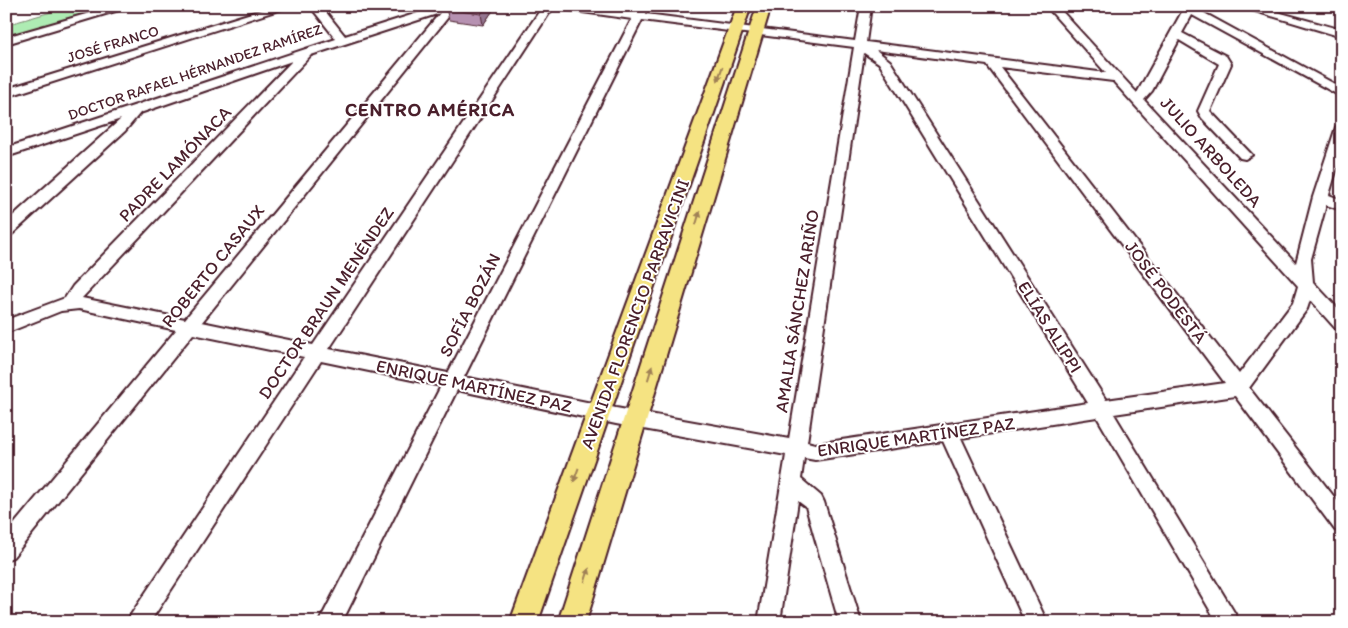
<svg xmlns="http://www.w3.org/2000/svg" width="1348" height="628" viewBox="0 0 1348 628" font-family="Itim,sans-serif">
	<rect width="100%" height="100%" fill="#fff"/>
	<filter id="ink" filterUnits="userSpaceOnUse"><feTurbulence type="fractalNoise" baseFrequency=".02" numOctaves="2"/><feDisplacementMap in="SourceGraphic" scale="10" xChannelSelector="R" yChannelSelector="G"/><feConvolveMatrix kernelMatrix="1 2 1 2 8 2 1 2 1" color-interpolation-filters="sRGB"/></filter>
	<g filter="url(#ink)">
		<!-- green -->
		<path fill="#aeecb3" stroke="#7c866f" d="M72,6H118L6,38V25Z"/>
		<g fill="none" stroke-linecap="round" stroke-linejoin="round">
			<defs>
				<path id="minor" d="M114,6H132L6,44V37Z
					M274,6H291L6,97V89Z
					M310,6H321L345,36L440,6H457L202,322L313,345L543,6H554L329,349L448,373L632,19L561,9L556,6H588L635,12L638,6H649L646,14L855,41L861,6H871L866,42L1106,73L1046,6H1057L1137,93L1183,10L1179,6H1196L1195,8L1342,88V97L1192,15L1182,33L1226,56L1231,64L1210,111L1252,155L1245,159L1240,158L1202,118L1198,111L1219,64L1179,40L1152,91L1144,100L1296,263L1313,197L1336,127L1342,123V151L1329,195L1342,200V210L1326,205L1311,259L1313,282L1342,313V330L1336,329L1310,300L1307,309L1249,388L1342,507V532L1335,530L1235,396L1114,414L1240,622H1217L1097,417L961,438L1047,622H1025L943,441L815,460L804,458L801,479L821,496L824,502L861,622H839L806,507L798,501L780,622H758L786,455L616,424L457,390L342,622H319L441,386L321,361L150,622H126L304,357L193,334L13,557L6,560V534L176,330L79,309L61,311L6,333V320L65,298L73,286L292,61L140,113L125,131L11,235L6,236V222L121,119L6,157V148L336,39ZM440,13L185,319L82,298L311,55ZM642,20L854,47L789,439L616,408L464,377ZM876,50L987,65L1225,383L1106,400L890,61ZM864,53L879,63L1088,403L815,444L807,442ZM1000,67L1113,81L1298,286L1293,303L1239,374Z
					M1238,6H1256L1342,30V37Z"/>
				<path id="major" d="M737,6H751L538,622H510Z
					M757,6H771L586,622H558Z"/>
			</defs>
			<!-- minor casing -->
			<use href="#minor" stroke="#4a1f2b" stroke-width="4"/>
			<!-- major casing -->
			<use href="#major" stroke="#4a1f2b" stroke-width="4"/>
			<!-- minor -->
			<use href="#minor" fill="#fff" fill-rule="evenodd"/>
			<!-- major -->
			<use href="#major" fill="#f5e382" fill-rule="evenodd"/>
		</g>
		<!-- wall -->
		<path fill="#b691b1" stroke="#4a1f2b" d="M449,6H496L483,25L449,20L446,9Z"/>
		<!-- shaded-wall -->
		<path fill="#947690" stroke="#4a1f2b" d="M487,6H496L483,25L481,14Z"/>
		<!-- building -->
		<path fill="#d4a9ce" stroke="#4a1f2b" d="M449,6H487L481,14L446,9Z"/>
		<!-- one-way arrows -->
		<defs><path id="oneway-solid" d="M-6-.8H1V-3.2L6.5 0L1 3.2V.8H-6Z" transform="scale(1.25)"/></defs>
		<g fill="#a08156">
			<use href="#oneway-solid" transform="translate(720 74) rotate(109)"/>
			<use href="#oneway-solid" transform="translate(698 218) rotate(-73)"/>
			<use href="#oneway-solid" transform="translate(650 373) rotate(-73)"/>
			<use href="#oneway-solid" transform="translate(576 475) rotate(110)"/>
			<use href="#oneway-solid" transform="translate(587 575) rotate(-72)"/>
		</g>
	</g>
	<g text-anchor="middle" stroke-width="4" stroke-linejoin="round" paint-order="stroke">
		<!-- far-street labels -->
		<g font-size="15" fill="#4a1f2b" stroke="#fff">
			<text transform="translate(113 44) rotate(-17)" y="5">JOSÉ FRANCO</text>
			<text transform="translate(195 72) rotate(-19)" y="5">DOCTOR RAFAEL HÉRNANDEZ RAMÍREZ</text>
		</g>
		<!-- street labels -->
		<g font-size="18" fill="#4a1f2b" stroke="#fff">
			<text transform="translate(1211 152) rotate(48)" y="6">JULIO ARBOLEDA</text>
			<text transform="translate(175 164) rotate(-46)" y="6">PADRE LAMÓNACA</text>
			<text transform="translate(213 266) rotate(-51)" y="6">ROBERTO CASAUX</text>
			<text transform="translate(1166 292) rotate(53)" y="6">JOSÉ PODESTÁ</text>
			<text transform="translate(326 303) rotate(-56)" y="6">DOCTOR BRAUN MENÉNDEZ</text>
			<text transform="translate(470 305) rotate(-63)" y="6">SOFÍA BOZÁN</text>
			<text transform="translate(797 311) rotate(-81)" y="6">AMALIA SÁNCHEZ ARIÑO</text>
			<text transform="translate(635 314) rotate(-70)" y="6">AVENIDA FLORENCIO PARRAVICINI</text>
			<text transform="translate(1050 327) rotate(58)" y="6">ELÍAS ALIPPI</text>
			<text transform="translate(474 386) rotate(12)" y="6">ENRIQUE MARTÍNEZ PAZ</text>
			<text transform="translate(916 437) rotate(-8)" y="6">ENRIQUE MARTÍNEZ PAZ</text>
		</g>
		<!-- far-district labels -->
		<g font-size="19" font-weight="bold" letter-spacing="1" fill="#4a1f2b" stroke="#fff">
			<text x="430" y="116">CENTRO AMÉRICA</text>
		</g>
	</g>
	<!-- margin -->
	<rect width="1348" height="628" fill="none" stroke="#fff" stroke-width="25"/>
	<rect x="12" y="12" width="1323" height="603" fill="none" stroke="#4a1f2b" stroke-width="2" filter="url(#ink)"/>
</svg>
